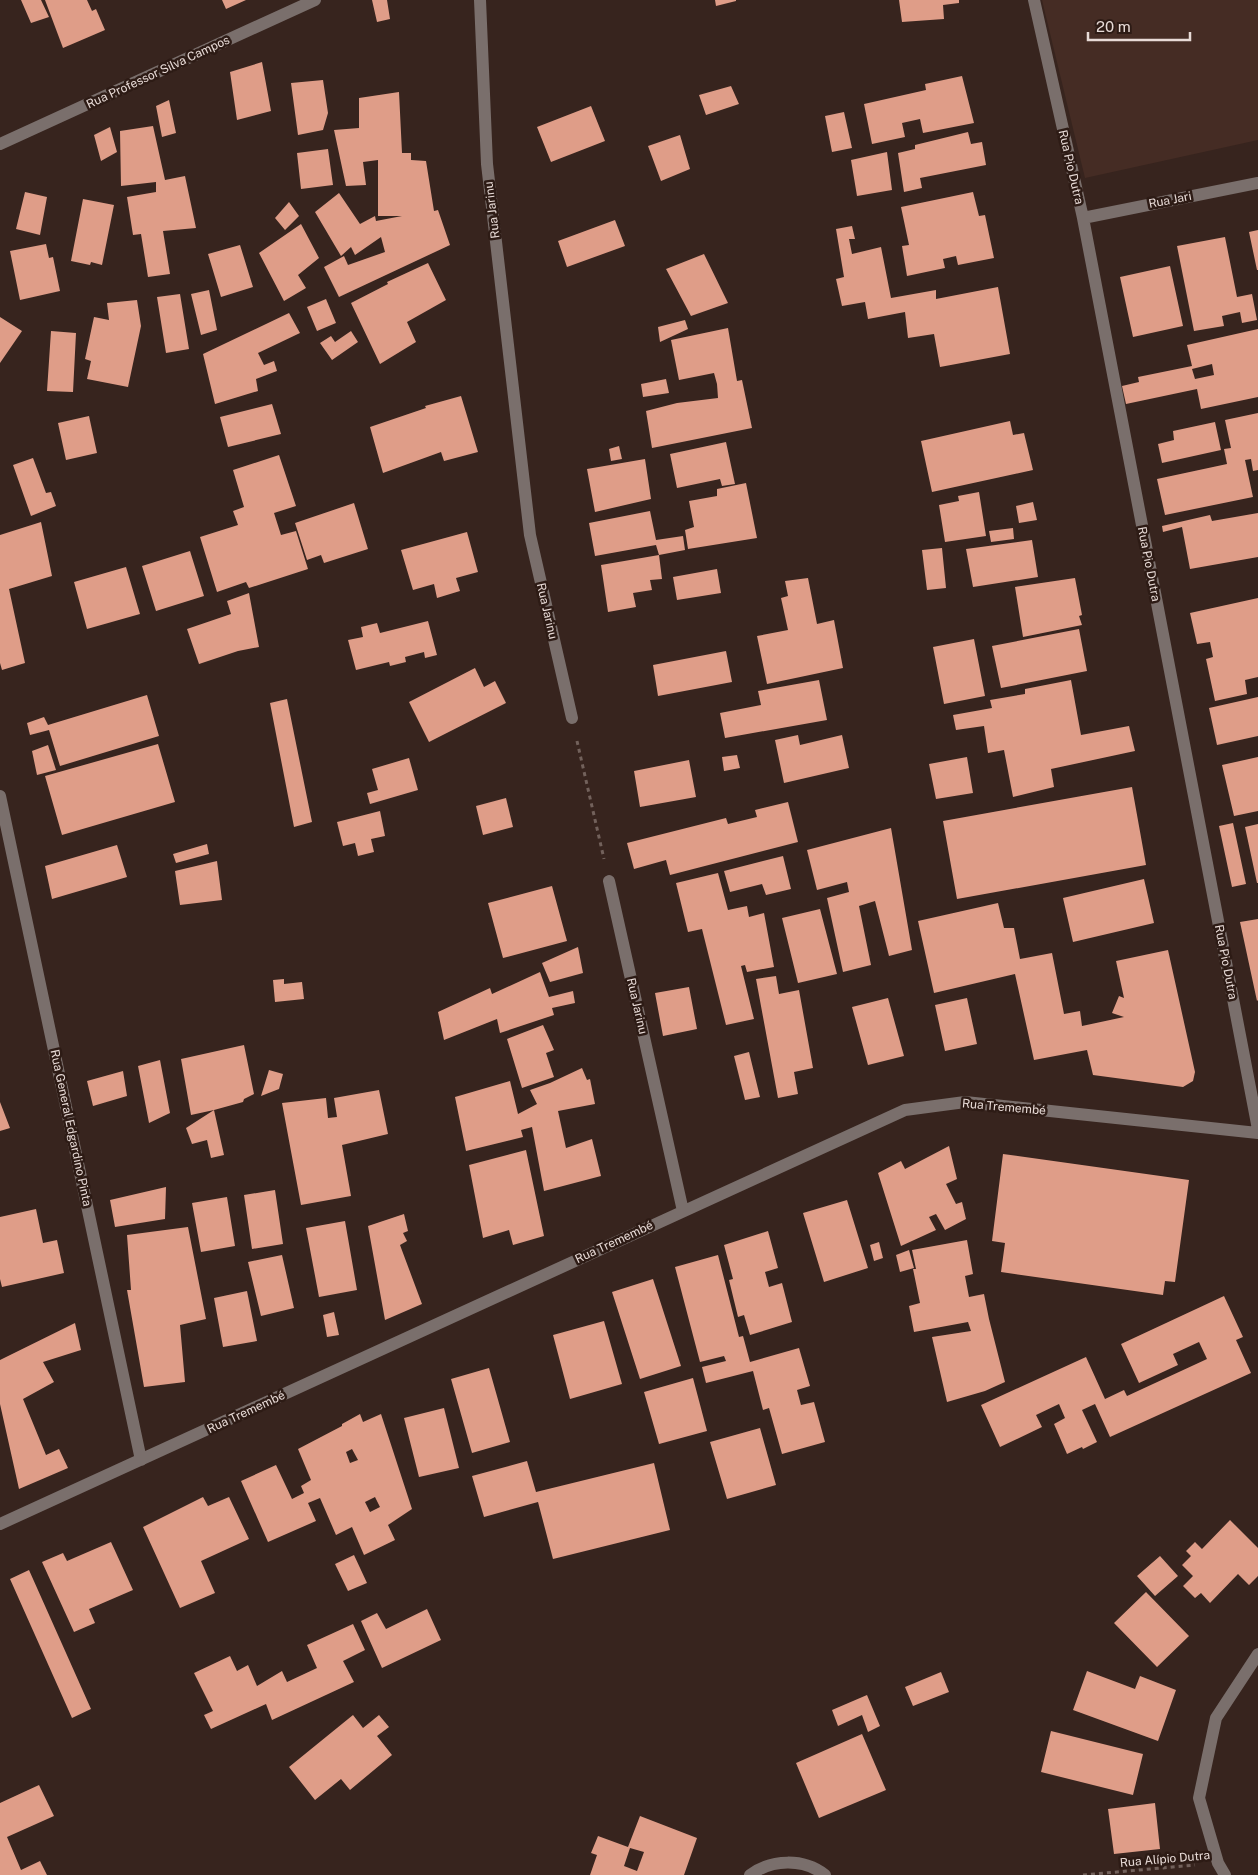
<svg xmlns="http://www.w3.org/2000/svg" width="1258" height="1875" viewBox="0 0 1258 1875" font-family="'Public Sans',sans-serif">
	<rect width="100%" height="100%" fill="#37241e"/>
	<!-- built -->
	<path fill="#452c24" d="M1042,0H1258V140L1085,178Z"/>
	<!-- building -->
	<path fill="#df9d88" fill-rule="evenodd" d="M21,0H41L49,17L31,23Z
		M45,0H87L92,11L96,9L105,30L63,48Z
		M222,0H246L226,9Z
		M372,0H387L390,19L377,22Z
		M715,0H736V1L716,6Z
		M899,0H959V3L943,5L944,19L902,22Z
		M262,62L271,111L237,120L230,72Z
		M962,76L974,123L923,133L920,119L902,123L905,137L872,144L864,104L926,90L925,84Z
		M323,80L328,113L323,130L298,135L291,83Z
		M731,86L739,104L706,115L699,95Z
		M399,92L402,153H411V160L426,161L434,211L438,210L450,245L339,297L324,267L344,256L348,265L385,252L381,237L355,255L351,247L341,256L315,212L339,193L360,224L375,216L376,221L402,216H378V160L363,162L366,185L346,186L334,130L359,128V98Z
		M169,100L176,133L162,137L156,106Z
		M591,106L605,141L551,162L537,127Z
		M844,112L852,148L832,152L825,116Z
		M153,126L165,180L185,176L196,228L163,231L170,274L148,277L141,234L133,235L127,197L156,192V182L121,186L120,131Z
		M110,127L117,152L101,161L94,135Z
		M968,132L971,144L982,142L986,165L920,178L922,188L904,192L898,153L915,149V145Z
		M680,135L690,169L661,181L648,146Z
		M328,149L333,185L301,189L297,153Z
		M887,152L892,190L857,196L851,160Z
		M25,192L47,197L40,235L16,229Z
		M973,192L979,216L985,215L994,258L958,265L956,256L943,259L945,268L907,276L902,246L909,245L901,207Z
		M83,199L114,205L102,265L91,262L90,265L71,261Z
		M289,202L299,216L285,230L275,218Z
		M615,220L625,246L567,267L558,241Z
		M301,224L319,258L298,275L306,288L284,301L259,253Z
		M852,226L855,239H849L852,254L881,247L891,298L936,290V299L998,287L1010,354L940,367L934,334L908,338L905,312L868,319L865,302L842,306L836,279L844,277L836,229Z
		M1258,230V270H1257L1249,232Z
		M1225,237L1237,297L1252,294L1257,320L1242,323L1240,312L1222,316L1224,326L1194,331L1177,246Z
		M46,244L49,258L53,257L60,291L20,300L10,251Z
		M240,245L253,287L221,297L208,254Z
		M704,254L728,303L691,316L666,269Z
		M428,263L446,300L407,322L416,342L380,364L351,303L388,284L387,282Z
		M1170,266L1183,326L1133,337L1120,277Z
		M209,290L217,330L201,335L191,294Z
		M180,294L189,349L166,353L157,297Z
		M326,299L336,323L317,331L307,307Z
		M137,300L141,326L128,387L87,379L91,361L85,359L94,317L109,320L107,303Z
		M289,313L300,333L258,353L264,365L274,361L277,371L256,379L258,391L215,404L203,354Z
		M0,317L22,331L0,363Z
		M685,320L688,329L660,342L658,327Z
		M728,328L737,381L742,380L752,428L652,448L646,411L677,403L718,398L717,384L714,373L679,380L671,340Z
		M1258,329V397L1201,409L1197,389L1126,404L1122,386L1139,382L1138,377L1192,366L1187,345ZM1212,364L1214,375L1195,379L1192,369Z
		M51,331L76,333L73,392L47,391Z
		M351,331L358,342L332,360L320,343L331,336L335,342Z
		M666,379L669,393L643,397L641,384Z
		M461,396L478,452L444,461L441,452L383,473L370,427L426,408L425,406Z
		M272,404L281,434L228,447L220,417Z
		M1258,413V470L1253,471L1251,459L1245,460L1253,497L1165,515L1157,479L1227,464L1224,449L1231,448L1225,420Z
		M89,416L97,453L66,460L58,423Z
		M1010,421L1013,435L1024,433L1033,470L932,492L921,441Z
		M1215,422L1221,450L1162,463L1158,444L1174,440L1173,431Z
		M726,442L735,484L722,486L720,479L677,488L670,454Z
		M619,446L622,459L611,461L609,449Z
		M279,455L296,506L274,513L281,535L296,531L308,569L249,588L246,582L217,592L200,537L238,525L233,511L244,507L233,470Z
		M33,458L46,493L51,492L56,506L31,516L13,465Z
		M645,459L651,499L595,512L587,469Z
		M746,483L757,538L688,549L685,530L694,527L689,501L717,496V489Z
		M979,492L986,536L945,542L939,505L959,501L958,496Z
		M1033,502L1037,520L1019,523L1016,506Z
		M354,503L368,549L324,563L321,555L307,560L295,523Z
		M650,511L656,540L683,536L685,550L659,555L662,579L650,580L652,590L633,593L636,607L608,612L601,565L659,555L656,545L595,556L589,523Z
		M1258,513V557L1190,569L1182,527L1163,532L1162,526L1210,515L1212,521Z
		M41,522L52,576L9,589L25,663L2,670L0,663V535Z
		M1013,528L1014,539L991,542L989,531Z
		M467,532L478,572L456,578L460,591L437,598L434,584L413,590L401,550Z
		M1032,540L1038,577L973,587L966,549Z
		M942,548L946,588L927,590L922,550Z
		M190,551L204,596L156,611L142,566Z
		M126,567L140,614L87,629L74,582Z
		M717,569L721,593L677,600L673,577Z
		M808,578L817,624L834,620L843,668L767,684L757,636L788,630L781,598L788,596L785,581Z
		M1075,578L1082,615L1079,616L1082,625L1023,637L1015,587Z
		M249,593L259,647L238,651L199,664L187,629L231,614L227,601Z
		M1258,598V677L1245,680L1247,694L1215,701L1206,659L1213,657L1210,642L1197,644L1190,613Z
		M428,621L437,655L425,658L424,652L405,657L406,662L390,666L389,662L356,670L348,640L363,637L361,627L377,623L380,633Z
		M1079,629L1087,671L1001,688L992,646Z
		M974,639L985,696L944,704L933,647Z
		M726,651L732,682L658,696L653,665Z
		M475,668L484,687L495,681L506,703L429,742L409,702Z
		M819,680L827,720L725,738L720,713L761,705L758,691Z
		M1071,680L1081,735L1129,726L1135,751L1051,769L1054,787L1013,797L1004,750L988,753L984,726L956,730L953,715L992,708L990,700L1025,694V689Z
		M147,695L159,736L60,766L49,730L30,735L27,723L44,717L48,725Z
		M1258,697V736L1217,745L1209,708Z
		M287,699L312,822L294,827L270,703Z
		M798,735L800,745L842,735L849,768L784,783L775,740Z
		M158,744L175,802L62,835L45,776Z
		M48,745L56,770L37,775L32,751Z
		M737,755L740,768L724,771L722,757Z
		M967,757L973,793L936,799L929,764Z
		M1258,757V811L1234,816L1222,765Z
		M409,758L418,790L370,804L367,793L378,790L372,769Z
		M689,760L696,797L640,807L634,771Z
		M1132,787L1146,865L957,899L943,821Z
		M506,798L513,827L483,835L476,806Z
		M788,802L798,842L670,875L666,860L634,869L627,843L726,818L728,824L757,817L755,810Z
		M380,811L385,836L371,839L374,852L358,856L355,843L343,846L337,822Z
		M1233,823L1246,884L1232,887L1219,826Z
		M1258,824V883H1257L1245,827Z
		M891,828L912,950L889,956L875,901L859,906L871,965L843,972L827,898L849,892L847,882L817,890L807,850Z
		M207,844L209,854L176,863L173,854Z
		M117,845L127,877L52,899L45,866Z
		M783,856L791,889L766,895L762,884L730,892L724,871Z
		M217,861L222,900L180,905L175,871Z
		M718,873L728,910L747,906L749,917L764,913L774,967L747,972L745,965L741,966L754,1019L726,1025L702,929L688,932L676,883Z
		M1144,879L1154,923L1073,942L1063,898Z
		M552,886L567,941L503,958L488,903Z
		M998,903L1004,928H1014L1020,959L1052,953L1064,1014L1080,1011L1082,1026L1124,1017L1112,1013L1119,996L1124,998L1116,961L1168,950L1195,1072L1193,1081L1183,1087L1093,1075L1087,1050L1034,1060L1015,974L934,993L918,921Z
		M820,909L837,974L798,983L782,918Z
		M1258,919V1000L1257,1001L1240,922Z
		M578,947L583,973L550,982L542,963Z
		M540,972L549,997L573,991L575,1003L552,1008L554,1015L500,1033L497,1019L444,1040L438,1012L490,988L492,994Z
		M776,976L779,994L799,990L813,1068L794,1072L798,1094L778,1098L756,979Z
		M284,979V984L302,982L304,999L275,1002L273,980Z
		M689,987L697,1029L663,1036L655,993Z
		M888,998L904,1056L868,1065L852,1007Z
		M967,998L977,1044L945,1051L935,1005Z
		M543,1025L554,1050L546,1053L554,1077L522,1088L507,1039Z
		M244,1045L254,1094L244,1099L243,1102L214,1110L224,1155L211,1158L207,1140L192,1144L186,1128L214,1110L191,1115L181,1059Z
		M749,1052L760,1097L745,1100L734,1056Z
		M160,1060L170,1113L149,1123L138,1066Z
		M582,1068L587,1080L590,1079L595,1104L558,1111L566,1148L592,1139L601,1176L544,1191L532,1127L521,1130L523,1137L466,1151L455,1097L510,1081L518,1114L537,1104L530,1090L550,1083Z
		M269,1070L283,1074L279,1089L261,1096Z
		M123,1071L127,1096L93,1106L87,1081Z
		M379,1090L388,1134L342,1145L351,1196L301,1205L282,1103L326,1098L328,1118L337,1117L334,1098Z
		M0,1102L10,1128L0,1131Z
		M949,1146L957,1179L946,1184L956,1204L962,1202L966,1219L945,1230L936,1214L929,1217L936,1230L901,1246L878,1173L901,1161L905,1169Z
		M526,1150L544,1236L513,1245L509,1230L483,1238L469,1165Z
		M1003,1154L1189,1180L1175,1282L1165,1281L1163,1295L1001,1272L1005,1243L992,1241Z
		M166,1187L165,1219L115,1227L110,1200Z
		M275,1190L283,1244L252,1249L244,1195Z
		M227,1197L235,1246L201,1252L192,1203Z
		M847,1200L868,1268L824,1282L803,1213Z
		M36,1209L43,1243L57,1240L64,1273L2,1287L0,1279V1217Z
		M404,1214L408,1231L403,1233L407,1241L400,1245L422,1304L385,1320L368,1226Z
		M345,1221L357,1290L319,1297L306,1228Z
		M188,1227L206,1319L180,1325L185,1382L144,1387L127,1290H131L127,1235Z
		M768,1231L778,1268L765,1272L769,1287L782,1283L792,1322L750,1335L744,1315L738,1317L729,1280L733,1279L724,1245Z
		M967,1240L973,1274L965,1276L969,1297L984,1294L989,1319L1005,1382L985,1391L947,1402L932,1337L971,1331L968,1322L914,1332L909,1306L920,1303L913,1269H916L912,1250Z
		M879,1242L883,1258L874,1261L870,1245Z
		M909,1250L914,1268L900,1272L896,1255Z
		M282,1255L294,1308L261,1316L248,1262Z
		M718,1255L739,1337L743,1336L750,1362L799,1348L810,1386L797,1390L801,1405L814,1402L825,1442L782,1454L769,1408L763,1410L753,1371L706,1383L702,1367L726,1361L724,1356L700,1362L675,1267Z
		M653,1279L681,1366L640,1379L612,1292Z
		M247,1291L257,1341L223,1347L214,1298Z
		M1224,1296L1243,1337L1236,1340L1251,1373L1110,1437L1095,1404L1082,1410L1097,1442L1083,1449L1082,1447L1067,1454L1054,1424L1065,1418L1059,1404L1036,1415L1042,1427L1000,1447L981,1405L1086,1357L1105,1399L1124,1390L1127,1396L1207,1359L1199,1342L1173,1354L1178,1365L1139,1383L1121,1344Z
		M334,1312L339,1335L327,1337L323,1315Z
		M604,1321L622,1384L570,1399L553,1335Z
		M75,1323L81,1350L43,1362L54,1382L23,1399L46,1455L59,1449L68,1468L19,1489L0,1404V1360Z
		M489,1368L510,1442L472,1453L451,1379Z
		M693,1378L707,1431L659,1444L644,1392Z
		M444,1408L459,1468L419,1477L404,1418Z
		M360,1414L363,1422L381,1414L412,1509L388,1525L395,1540L364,1555L352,1527L336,1535L320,1498L308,1503L316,1521L268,1542L241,1481L276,1465L292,1499L304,1493L301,1486L311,1480L298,1449L342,1426V1424ZM352,1449L358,1460L350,1463L346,1452ZM375,1497L380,1507L370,1512L365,1502Z
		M760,1428L776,1485L727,1499L710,1442Z
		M527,1461L536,1492L654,1463L670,1530L553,1559L538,1502L484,1517L472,1476Z
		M203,1497L208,1506L229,1497L249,1539L201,1561L215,1593L180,1608L143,1527Z
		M1230,1520L1258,1548V1576L1249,1585L1238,1574L1210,1603L1201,1593L1195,1598L1183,1586L1193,1576L1182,1565L1191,1556L1186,1551L1195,1542L1202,1549Z
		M111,1542L133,1590L89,1609L95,1623L74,1632L42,1562L63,1553L67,1561Z
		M354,1555L367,1583L348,1591L335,1564Z
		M1160,1556L1178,1576L1155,1596L1137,1576Z
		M29,1570L91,1709L72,1718L10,1579Z
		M1146,1592L1189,1636L1157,1667L1114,1623Z
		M427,1609L441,1640L382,1668L361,1621L377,1613L386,1629Z
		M353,1624L365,1650L343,1661L354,1682L272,1720L266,1704L211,1729L204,1715L213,1711L194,1673L230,1656L237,1671L248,1665L257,1686L282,1671L287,1682L317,1668L307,1645Z
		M1087,1671L1135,1689L1140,1676L1176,1690L1158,1741L1073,1710Z
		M941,1672L949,1692L913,1706L905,1687Z
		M867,1695L880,1726L868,1732L862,1715L838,1726L832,1710Z
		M353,1715L363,1728L379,1715L389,1727L377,1736L392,1755L350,1790L341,1779L315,1800L289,1767Z
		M1051,1731L1143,1754L1133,1795L1041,1772Z
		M862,1734L886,1790L819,1818L796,1763Z
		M39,1785L54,1816L7,1837L21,1870L40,1861L47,1875H0V1803Z
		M1155,1803L1160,1849L1114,1854L1108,1809Z
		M640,1816L697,1838L684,1875H590L597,1855L591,1853L598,1836L628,1847ZM630,1848L644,1852L637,1871L624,1866Z"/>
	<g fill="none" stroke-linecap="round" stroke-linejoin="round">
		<!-- path -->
		<path stroke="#72615b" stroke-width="3" stroke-dasharray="4 4" stroke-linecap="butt" d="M577,741L604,859
			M1083,1875L1195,1865"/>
		<!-- minor -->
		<path stroke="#7a6f6c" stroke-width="12" d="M480,0L487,164L530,535L572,718
			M1034,0L1083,218L1258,1129
			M0,144L315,0
			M1083,218L1258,183
			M0,796L141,1460
			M609,881L683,1211
			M0,1524L905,1110L965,1102L1258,1133
			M750,1875C772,1859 803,1858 825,1875
			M1225,1875L1218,1863L1199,1798L1216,1718L1258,1654"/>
	</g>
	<g text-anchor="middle" stroke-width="5" stroke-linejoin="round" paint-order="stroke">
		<!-- street labels -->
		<g font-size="12" fill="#e8dbd7" stroke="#2d1b15">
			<text transform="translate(158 72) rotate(-25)" y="4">Rua Professor Silva Campos</text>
			<text transform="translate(1071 167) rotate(77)" y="4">Rua Pio Dutra</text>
			<text transform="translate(1170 200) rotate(-11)" y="4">Rua Jari</text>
			<text transform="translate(492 210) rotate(-97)" y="4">Rua Jarinu</text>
			<text transform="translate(1149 564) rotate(79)" y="4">Rua Pio Dutra</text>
			<text transform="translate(547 611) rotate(77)" y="4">Rua Jarinu</text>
			<text transform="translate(1226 962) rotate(79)" y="4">Rua Pio Dutra</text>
			<text transform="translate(637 1006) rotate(77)" y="4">Rua Jarinu</text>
			<text transform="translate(1004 1107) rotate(5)" y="4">Rua Tremembé</text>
			<text transform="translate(71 1128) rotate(78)" y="4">Rua General Edgardino Pinta</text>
			<text transform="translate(614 1242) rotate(-25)" y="4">Rua Tremembé</text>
			<text transform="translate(246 1412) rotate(-25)" y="4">Rua Tremembé</text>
			<text transform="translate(1165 1859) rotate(-5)" y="4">Rua Alípio Dutra</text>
		</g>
	</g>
	<!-- scale -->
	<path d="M1088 32v8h102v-8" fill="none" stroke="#e8dbd7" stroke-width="2.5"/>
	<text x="1096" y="32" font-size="15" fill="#e8dbd7" stroke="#2d1b15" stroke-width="4" paint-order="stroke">20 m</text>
</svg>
